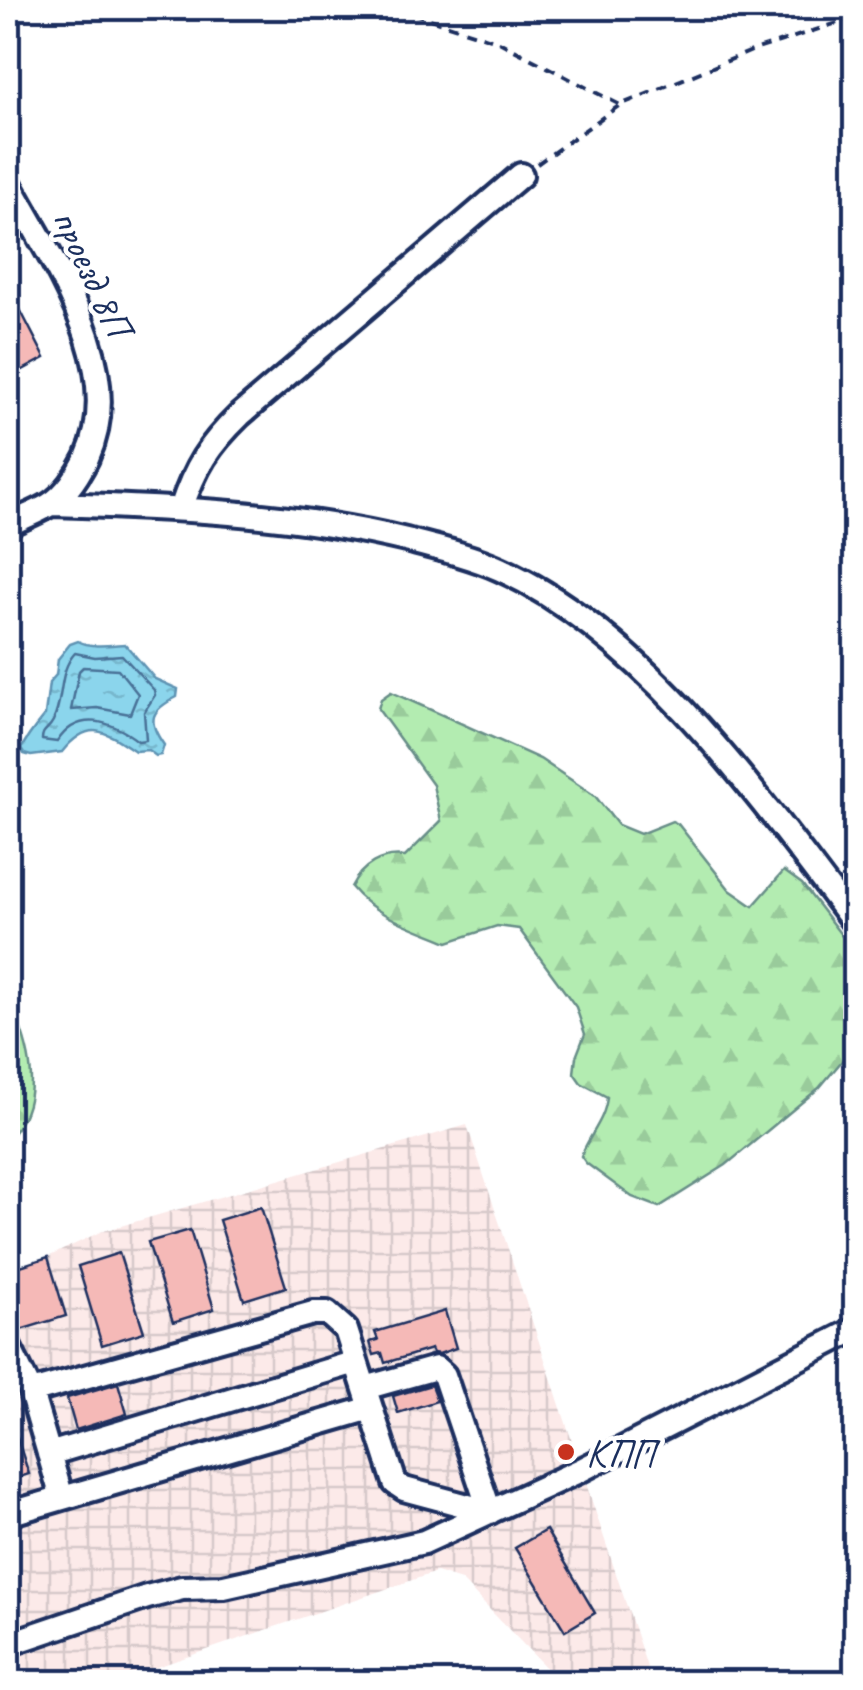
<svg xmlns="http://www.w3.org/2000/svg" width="863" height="1690" viewBox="0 0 863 1690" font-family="Caveat,sans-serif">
	<defs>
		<pattern id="industrial-grid" width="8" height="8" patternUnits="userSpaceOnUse" patternTransform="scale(2.5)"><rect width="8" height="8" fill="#fceae9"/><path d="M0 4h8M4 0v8" fill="none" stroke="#d7c9ca"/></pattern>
		<pattern id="forest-firs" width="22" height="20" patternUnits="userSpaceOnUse" patternTransform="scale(2.5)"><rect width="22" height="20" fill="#b3ecb1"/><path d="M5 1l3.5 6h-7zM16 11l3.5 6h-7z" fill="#99cb9b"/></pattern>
		<pattern id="water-ripples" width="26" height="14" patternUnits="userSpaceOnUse" patternTransform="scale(2.5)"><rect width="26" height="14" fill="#8bd5ec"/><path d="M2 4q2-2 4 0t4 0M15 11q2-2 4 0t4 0" fill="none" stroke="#77b7cd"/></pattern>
	</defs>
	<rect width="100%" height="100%" fill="#fff"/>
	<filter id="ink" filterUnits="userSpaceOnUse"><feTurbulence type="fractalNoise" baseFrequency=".01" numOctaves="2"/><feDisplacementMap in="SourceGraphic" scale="20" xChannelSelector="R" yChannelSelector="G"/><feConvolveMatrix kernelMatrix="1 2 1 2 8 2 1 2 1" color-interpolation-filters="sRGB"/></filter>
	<g filter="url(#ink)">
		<!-- industrial -->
		<path fill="url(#industrial-grid)" d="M467,1125L652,1682L557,1679L461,1580L436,1572L113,1682H8V1270L48,1257L100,1232Z"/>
		<!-- forest -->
		<path fill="url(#forest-firs)" stroke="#678e88" stroke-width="2.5" d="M391,692L540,759L595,796L618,825L640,834L672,821L678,824L730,890L753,906L784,871L802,884L855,953V1033L851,1031L847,1055L819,1088L726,1165L659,1207L632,1197L586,1163L581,1156C589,1135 605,1120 607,1097L581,1083L574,1073L576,1057L585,1034L576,1007L519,929L497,926L448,942C415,928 374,916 351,887C362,865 381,854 405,857L441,821L433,785L378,709L381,699Z
			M8,997C29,1043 47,1099 8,1139Z"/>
		<!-- water -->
		<path fill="url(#water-ripples)" stroke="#5e93b3" stroke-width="2.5" d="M78,641C91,648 109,645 125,644L155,679L178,689L177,697C151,710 146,720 164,745L161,755L156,756L148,750L135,751C104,730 89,719 62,752L31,756L24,754L21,749C28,735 36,726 45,715L49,683L56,675L58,659L70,644Z"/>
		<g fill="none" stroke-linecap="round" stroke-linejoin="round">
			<!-- shore -->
			<path stroke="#487197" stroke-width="2.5" d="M75,653L95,657L122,655L154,690L155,695L144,712L146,740L138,741C112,721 78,709 57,742L42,740C42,729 48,731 53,721C64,699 58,671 75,653Z
				M83,667L118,669L138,694L130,714L97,708L71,710L79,671Z"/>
		</g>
		<!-- building -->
		<path fill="#f5b9b7" stroke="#1b2f5e" stroke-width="2.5" d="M8,286L45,358L8,378Z
			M261,1207L286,1287L244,1300L219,1220Z
			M190,1230L214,1309L173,1322L148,1242Z
			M119,1253L144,1332L102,1345L78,1266Z
			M48,1257L66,1316L17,1331L8,1299V1270Z
			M445,1311L456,1348L439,1354L433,1353L431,1349L385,1363L382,1353L374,1355L370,1342L378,1340L375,1332Z
			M118,1383L127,1414L76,1430L67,1398Z
			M431,1385L437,1401L398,1413L393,1396Z
			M10,1417L29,1474L8,1481V1418Z
			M546,1530L595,1613L565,1631L515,1548Z"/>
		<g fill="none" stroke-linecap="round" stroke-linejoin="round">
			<defs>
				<path id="minor" d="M8,181C50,260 129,366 87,458C79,474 65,496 49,505C36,513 21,518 8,525
					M53,504C171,508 290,512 406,540C437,548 471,556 500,569C645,635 762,801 856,925
					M181,509C195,467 208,446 240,415L521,175
					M8,1345L31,1392L62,1498
					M365,1388L436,1368L444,1375L490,1512
					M31,1392L313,1313H327L346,1330L395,1483L404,1489L490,1512
					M49,1454L356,1362
					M8,1514L371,1408
					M8,1644L147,1597L182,1588L224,1587L424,1542L581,1470L856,1329"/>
			</defs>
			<!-- minor casing -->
			<use href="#minor" stroke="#1b2f5e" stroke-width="30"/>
			<!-- path -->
			<path stroke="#1b2f5e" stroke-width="4" stroke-dasharray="10 8" stroke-linecap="butt" d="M396,8L497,41L620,105
				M537,164L620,105L754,50L856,17"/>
			<!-- minor -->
			<use href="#minor" stroke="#fff" stroke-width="22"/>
		</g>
	</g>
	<!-- markers -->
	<circle fill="#c8321e" stroke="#fff" stroke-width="4" cx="566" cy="1452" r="10"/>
	<g text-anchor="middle" stroke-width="9" stroke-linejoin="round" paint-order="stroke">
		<!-- street labels -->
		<g font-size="40" fill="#1b2f5e" stroke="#fff">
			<text transform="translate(93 272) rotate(65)" y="14">проезд 8П</text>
		</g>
		<!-- poi labels -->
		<g font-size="40" fill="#1b2f5e" stroke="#fff" text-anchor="start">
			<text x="586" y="1466">КПП</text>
		</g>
	</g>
	<!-- margin -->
	<rect width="863" height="1690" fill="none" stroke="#fff" stroke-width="40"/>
	<rect x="20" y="20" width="823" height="1650" fill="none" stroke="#1b2f5e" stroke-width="4" filter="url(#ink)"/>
</svg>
